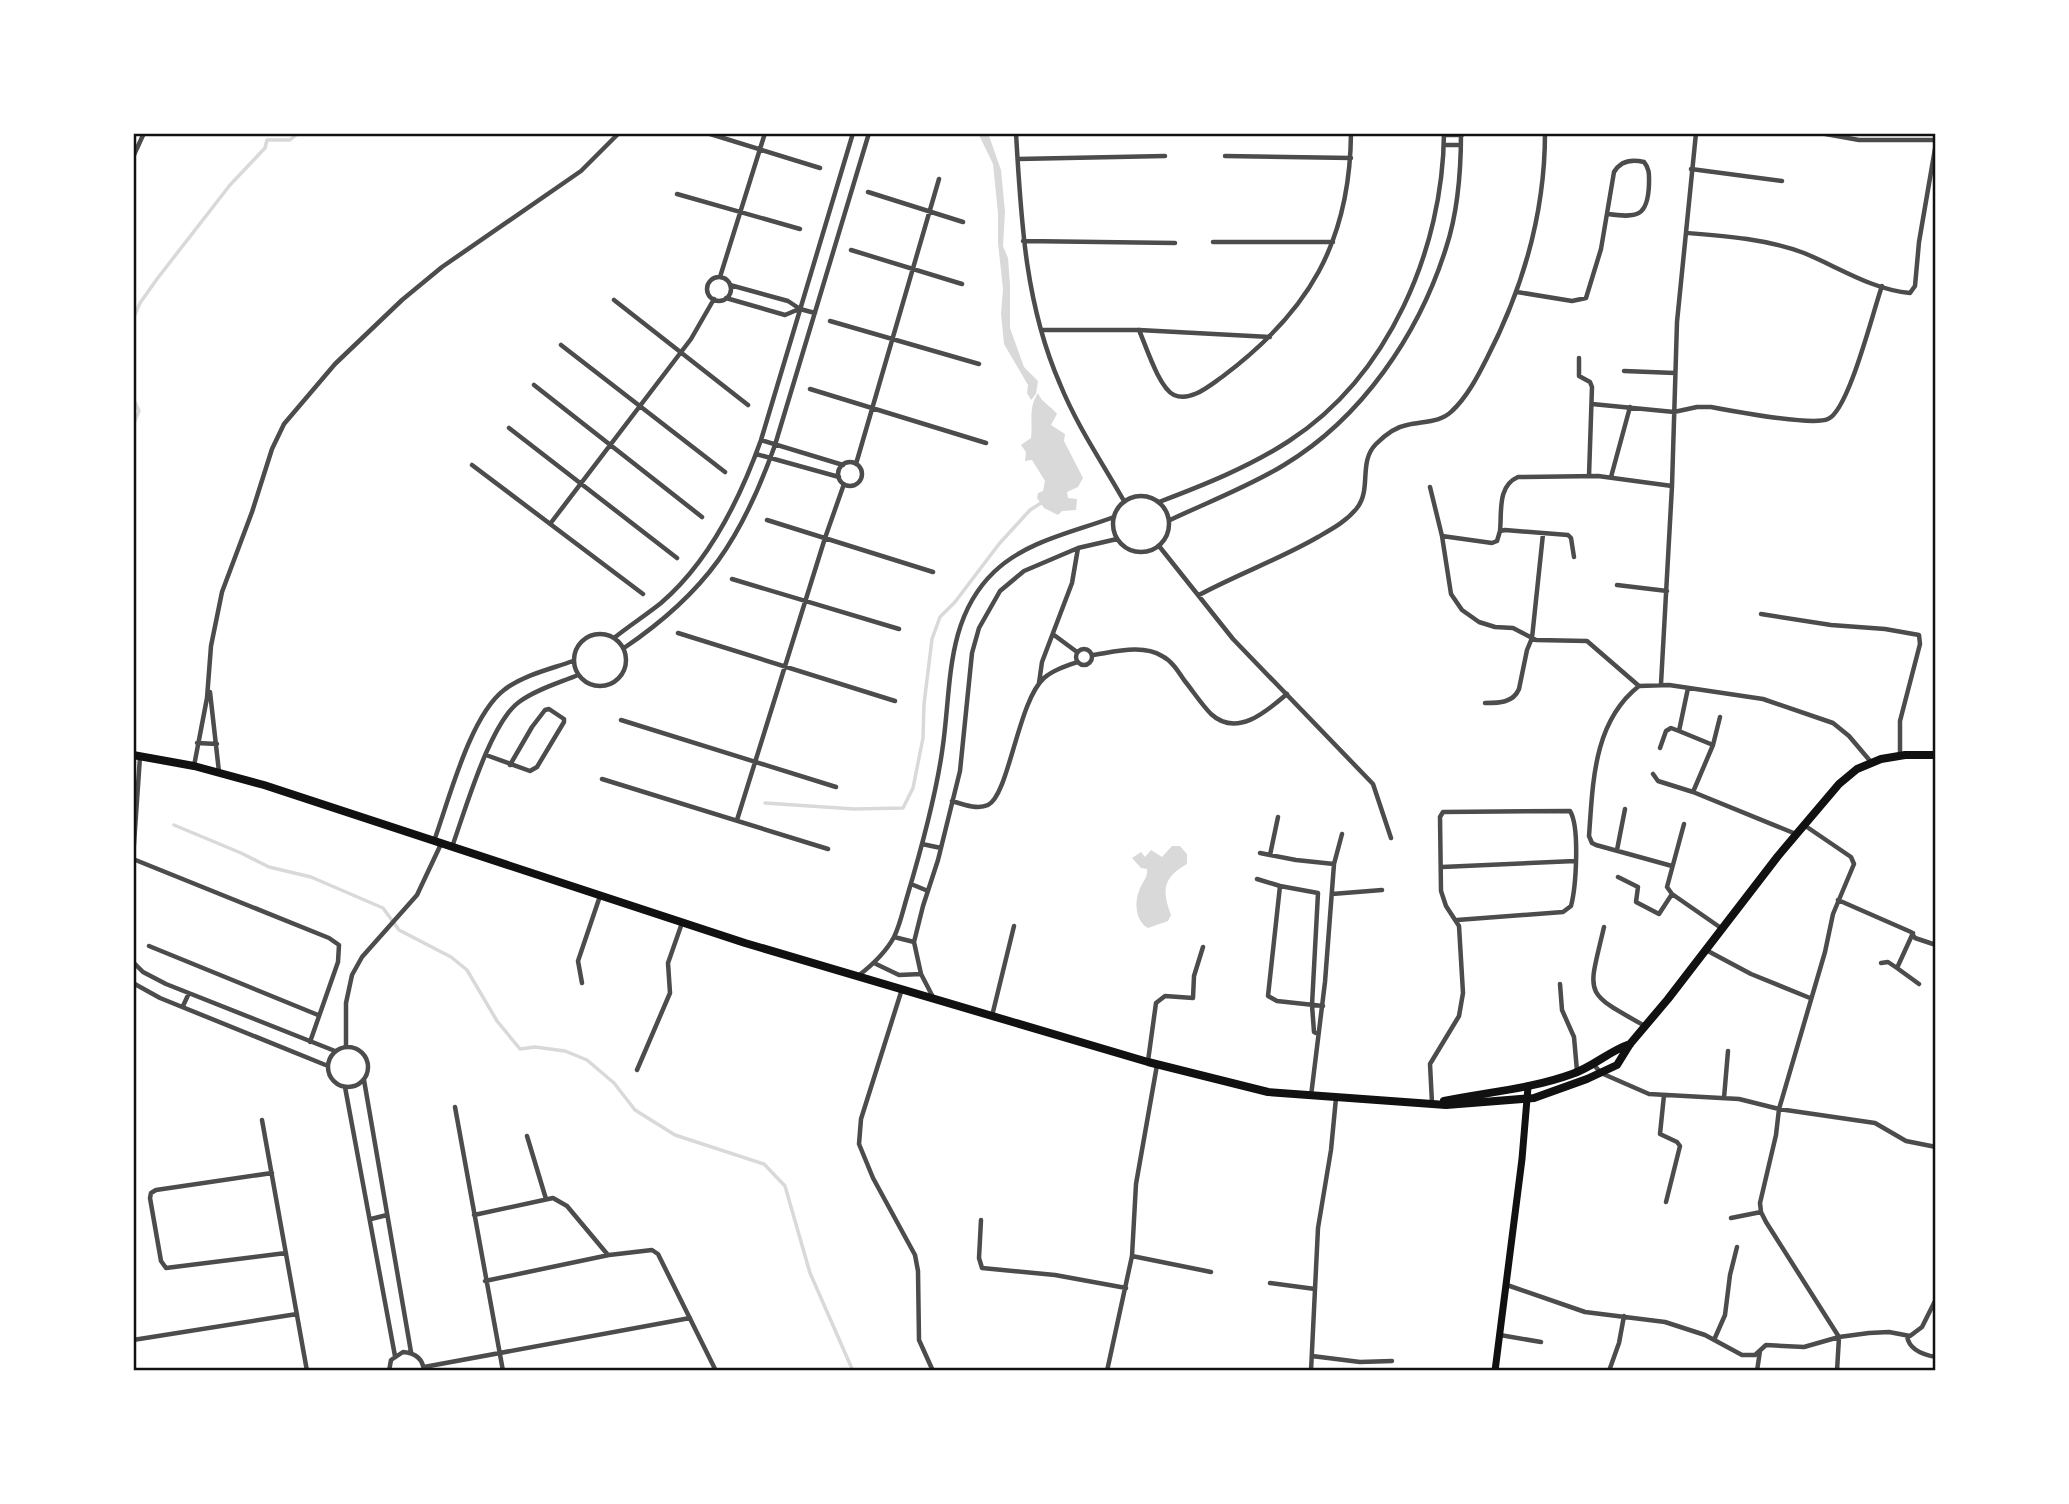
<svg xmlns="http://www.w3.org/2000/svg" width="2069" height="1504" viewBox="0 0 2069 1504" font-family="'PT Serif',serif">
	<rect width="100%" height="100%" fill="#fff"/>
	<!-- water -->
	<path fill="#d9d9d9" d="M978,133H988L1001,170L1005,212L1003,246L1008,258L1010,285V328L1024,367L1038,381L1036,394L1031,400L1027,393L1028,385L1004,344L1001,314L1003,289L998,243V213L993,164Z
		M1038,393C1042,403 1051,406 1057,414L1051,425L1065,434L1064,441L1083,478L1078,487L1067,492L1068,498L1077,499L1076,510L1062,511L1058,515L1044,508L1037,498L1038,493L1043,491L1045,481L1032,460L1025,461L1026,452L1021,445L1031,438C1033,421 1028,408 1038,393Z
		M1172,846H1180L1187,854V864C1162,878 1162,891 1171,915L1168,921L1148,928C1136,922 1134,903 1139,891C1142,882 1148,878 1147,869L1141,868L1132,858L1141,852L1145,857L1151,850L1162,857Z"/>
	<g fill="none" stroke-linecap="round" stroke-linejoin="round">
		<!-- stream -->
		<path stroke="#d9d9d9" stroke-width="3.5" d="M133,319L140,303L157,279L230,185L265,148L267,140H290L298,133
			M133,398L139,411L133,425
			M765,803L854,809L903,808L913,788L923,738L924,704L932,639L940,617L955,602L999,544L1030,510L1041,503
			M174,825L241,853L269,867L311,877L383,908L399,930L451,957L467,970L497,1021L520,1049L535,1047L565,1051L587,1060L614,1083L635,1110L675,1135L764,1164L785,1186L810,1273L853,1371"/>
		<!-- minor -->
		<path stroke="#4c4c4c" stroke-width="4.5" d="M707,133L820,168
			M1016,133C1021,219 1025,304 1060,384C1077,426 1102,462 1124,501
			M1820,133L1859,140H1936
			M1444,135H1462
			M1444,145H1461
			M1225,156L1351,158
			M133,157L144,133
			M1018,159L1165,156
			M1691,169L1782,181
			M868,192L963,222
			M677,194L800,229
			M1687,233C1726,236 1767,239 1804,253C1838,267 1873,290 1910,293L1915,286L1919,242L1936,143
			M1023,241L1175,243
			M1213,242H1333
			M851,250L962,284
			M720,277L765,133
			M707 289a12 12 0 1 1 24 0a12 12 0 1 1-24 0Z
			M730,285L788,301L800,309L815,313
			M1517,292L1572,301L1586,298L1601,249L1614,172C1621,160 1632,159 1644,162C1650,169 1649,176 1649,184C1648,217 1637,218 1608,214
			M726,298L785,315L799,309
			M614,300L748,405
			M830,321L979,364
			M1041,330H1139L1270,337
			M1139,330C1146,346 1159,388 1174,395C1191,402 1209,386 1222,377C1309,312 1350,242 1351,133
			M561,345L725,472
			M1579,358V376L1590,382L1592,387L1589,476
			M1624,371L1675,373
			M534,385L702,517
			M810,389L986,443
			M1592,404L1674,412L1697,407H1711C1732,411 1813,426 1828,419C1849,410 1873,311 1882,286
			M509,428L677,558
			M761,440L843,465
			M756,454L839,477
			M838 474a12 12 0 1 1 24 0a12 12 0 1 1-24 0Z
			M856,464L939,179
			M472,465L643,594
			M1611,477L1630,407
			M1430,487L1442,536L1451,594L1462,610L1479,622L1495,627L1513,628L1536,640L1587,641L1639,686L1669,685L1763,699L1833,723L1849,736L1871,762
			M1113 524a28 28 0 1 1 56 0a28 28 0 1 1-56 0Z
			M1159,502C1204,485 1249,467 1289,441C1389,376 1443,249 1444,133
			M767,520L933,572
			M1170,520C1208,502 1248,487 1284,465C1362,418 1419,334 1446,248C1458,212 1461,171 1461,133
			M550,524L691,339L714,299
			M1500,531C1502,512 1497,486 1518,477L1598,476L1672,486
			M1442,536L1492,543L1497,541L1500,531L1505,530L1568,535L1571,538L1574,557
			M1159,546L1233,639L1373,784L1391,838
			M732,579L899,629
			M1617,585L1667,591
			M1199,595C1238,574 1280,559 1318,537C1332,529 1347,521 1357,508C1372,489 1358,462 1376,444C1385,435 1395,427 1407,425C1423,421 1440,423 1452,411C1467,397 1478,376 1487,358C1523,288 1545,212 1545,133
			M1761,614L1831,625L1885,629L1919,635L1920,644L1900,721V755
			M678,633L895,701
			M574 660a26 26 0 1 1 52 0a26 26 0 1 1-52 0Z
			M1054,635L1077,652
			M614,638C629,626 646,615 661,603C710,561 740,499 761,440L853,133
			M624,648C707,592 742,538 775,445L869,133
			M1076 657a8 8 0 1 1 16 0a8 8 0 1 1-16 0Z
			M1093,655C1114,652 1143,644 1162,656C1172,661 1178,671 1184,680C1193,691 1201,704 1211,714C1237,738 1267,711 1287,694
			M1039,683L1042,662L1072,583L1078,548
			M1661,684L1672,486L1677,322L1696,133
			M1639,686C1593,722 1593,783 1589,836L1592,843L1596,845L1672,866
			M1688,688L1679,731L1713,745
			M210,692L219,772
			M1485,703C1499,703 1513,703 1519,689L1527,650L1532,638L1543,534
			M621,720L836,787
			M197,743L217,744
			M1660,748L1666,731L1671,728L1679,731
			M486,755L530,771L537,767L564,722V719L549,709L545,710L532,727L510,765
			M194,766L207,698L211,646L222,592L252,512L272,449L284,424L335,364L402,300L442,267L581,171L619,133
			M1653,774L1658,781L1693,792L1796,834
			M602,779L828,849
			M1693,792L1713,745L1720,717
			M952,801C962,804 977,810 988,805C1009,795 1018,701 1044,678C1053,670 1066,666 1078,662
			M737,820L825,538L844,484
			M1804,825L1851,857L1854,864L1833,914L1825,952L1779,1109L1776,1135L1760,1203L1761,1212L1766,1222L1839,1337L1837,1371
			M434,841C449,800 470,716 504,690C523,675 551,669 573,661
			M922,844L941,848
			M452,847C465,811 490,723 519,702C537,689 559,683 578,675
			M1617,850L1625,809
			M1260,853L1296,860L1334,864
			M1270,855L1278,817
			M133,858L140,757
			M133,859L329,938L339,945L338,962L310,1042
			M1442,867L1575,861
			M1618,877L1638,887L1636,902L1659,914L1672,894L1667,887L1684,824
			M1257,879L1280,886L1318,893L1312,1005L1314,1032L1318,1034
			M911,884L928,891
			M1280,886L1268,996L1277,1001L1323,1006
			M1332,894L1382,890
			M1672,894L1721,928
			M1838,900L1911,932L1915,938L1936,945
			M1604,927C1588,996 1582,991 1645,1026
			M894,937L914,942
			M149,946L318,1015
			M1706,950L1751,974L1810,998
			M133,962L143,972L166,984L335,1051
			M874,963L899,975L921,974
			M1881,963L1888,962L1897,968L1913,933
			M1897,968L1919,984
			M858,976C871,966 886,952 894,937C900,925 903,910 907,897C921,850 935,800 942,752C952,689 944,620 994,572C1026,541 1074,532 1114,517
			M133,983L160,998L328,1066
			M582,983L578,961L600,896
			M1560,984L1562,1010L1574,1037L1577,1071
			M902,989L861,1119L859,1144L873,1178L915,1255L918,1271L919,1340L933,1371
			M934,999L921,974L914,942L923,906L938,860L960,771L972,653L979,628L1000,591L1024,571L1078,548L1117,539
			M183,1006L189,993
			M992,1016L1014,926
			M346,1046V1003L352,975L362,957L417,895L441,844
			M328 1067a20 20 0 1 1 40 0a20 20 0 1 1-40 0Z
			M1148,1061L1156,1003L1165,996L1193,998L1194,976L1203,947
			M1594,1065L1601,1073L1649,1094L1739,1099L1779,1109L1875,1123L1906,1141L1936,1147
			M637,1070L670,993L668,963L682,923
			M364,1080L411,1352
			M345,1087L395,1356
			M1664,1095L1660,1134L1677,1142L1680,1146L1666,1202
			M1311,1096L1325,982L1334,864L1342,834
			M1724,1098L1728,1051
			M1432,1103L1430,1064L1459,1016L1463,993L1459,926L1446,906L1441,891L1440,817L1443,812L1570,811C1580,827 1576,887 1571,906L1563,912L1457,920
			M455,1107L503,1371
			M262,1120L307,1371
			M527,1136L546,1199
			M272,1173L156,1190L151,1193L150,1198L161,1261L166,1268L286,1253
			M474,1215L553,1198L567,1206L608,1255
			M1731,1218L1761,1212
			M371,1219L387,1215
			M981,1220L979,1258L982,1268L1055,1275L1126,1288
			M1132,1256L1211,1272
			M485,1281L609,1255L652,1250L658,1254L716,1371
			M1270,1283L1315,1289
			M1507,1285L1585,1312L1665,1322L1705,1335L1742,1355H1755L1766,1345L1804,1347L1839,1337L1869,1333L1889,1332L1910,1336L1922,1327L1936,1299
			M1500,1335L1541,1342
			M1907,1336C1909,1350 1924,1355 1936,1357
			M133,1340L297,1314
			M1714,1340L1725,1315L1730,1275L1737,1247
			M1312,1356L1360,1362L1392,1361
			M424,1367L690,1318
			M389,1371L391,1360L403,1352C415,1353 423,1358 424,1371
			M1107,1371L1132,1256L1136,1184L1157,1065
			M1311,1371L1318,1228L1331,1150L1336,1098
			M1609,1371L1619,1343L1624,1316
			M1757,1371L1760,1351"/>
		<!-- secondary -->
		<path stroke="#111" stroke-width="7" d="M1495,1371L1522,1159L1528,1087"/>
		<!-- trunk -->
		<path stroke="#111" stroke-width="8" d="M133,755L194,766L264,785L745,943L1148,1062L1268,1092L1446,1105L1534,1098L1587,1079L1617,1065L1630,1044L1668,999L1778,856L1839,784L1857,769L1881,759L1905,755H1936
			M1444,1101C1487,1092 1531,1089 1572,1074C1593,1067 1609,1051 1630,1044"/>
	</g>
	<!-- border -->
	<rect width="2069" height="1504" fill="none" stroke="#ffffff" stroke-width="270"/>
	<rect x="135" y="135" width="1799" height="1234" fill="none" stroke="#111" stroke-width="2.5"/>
</svg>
